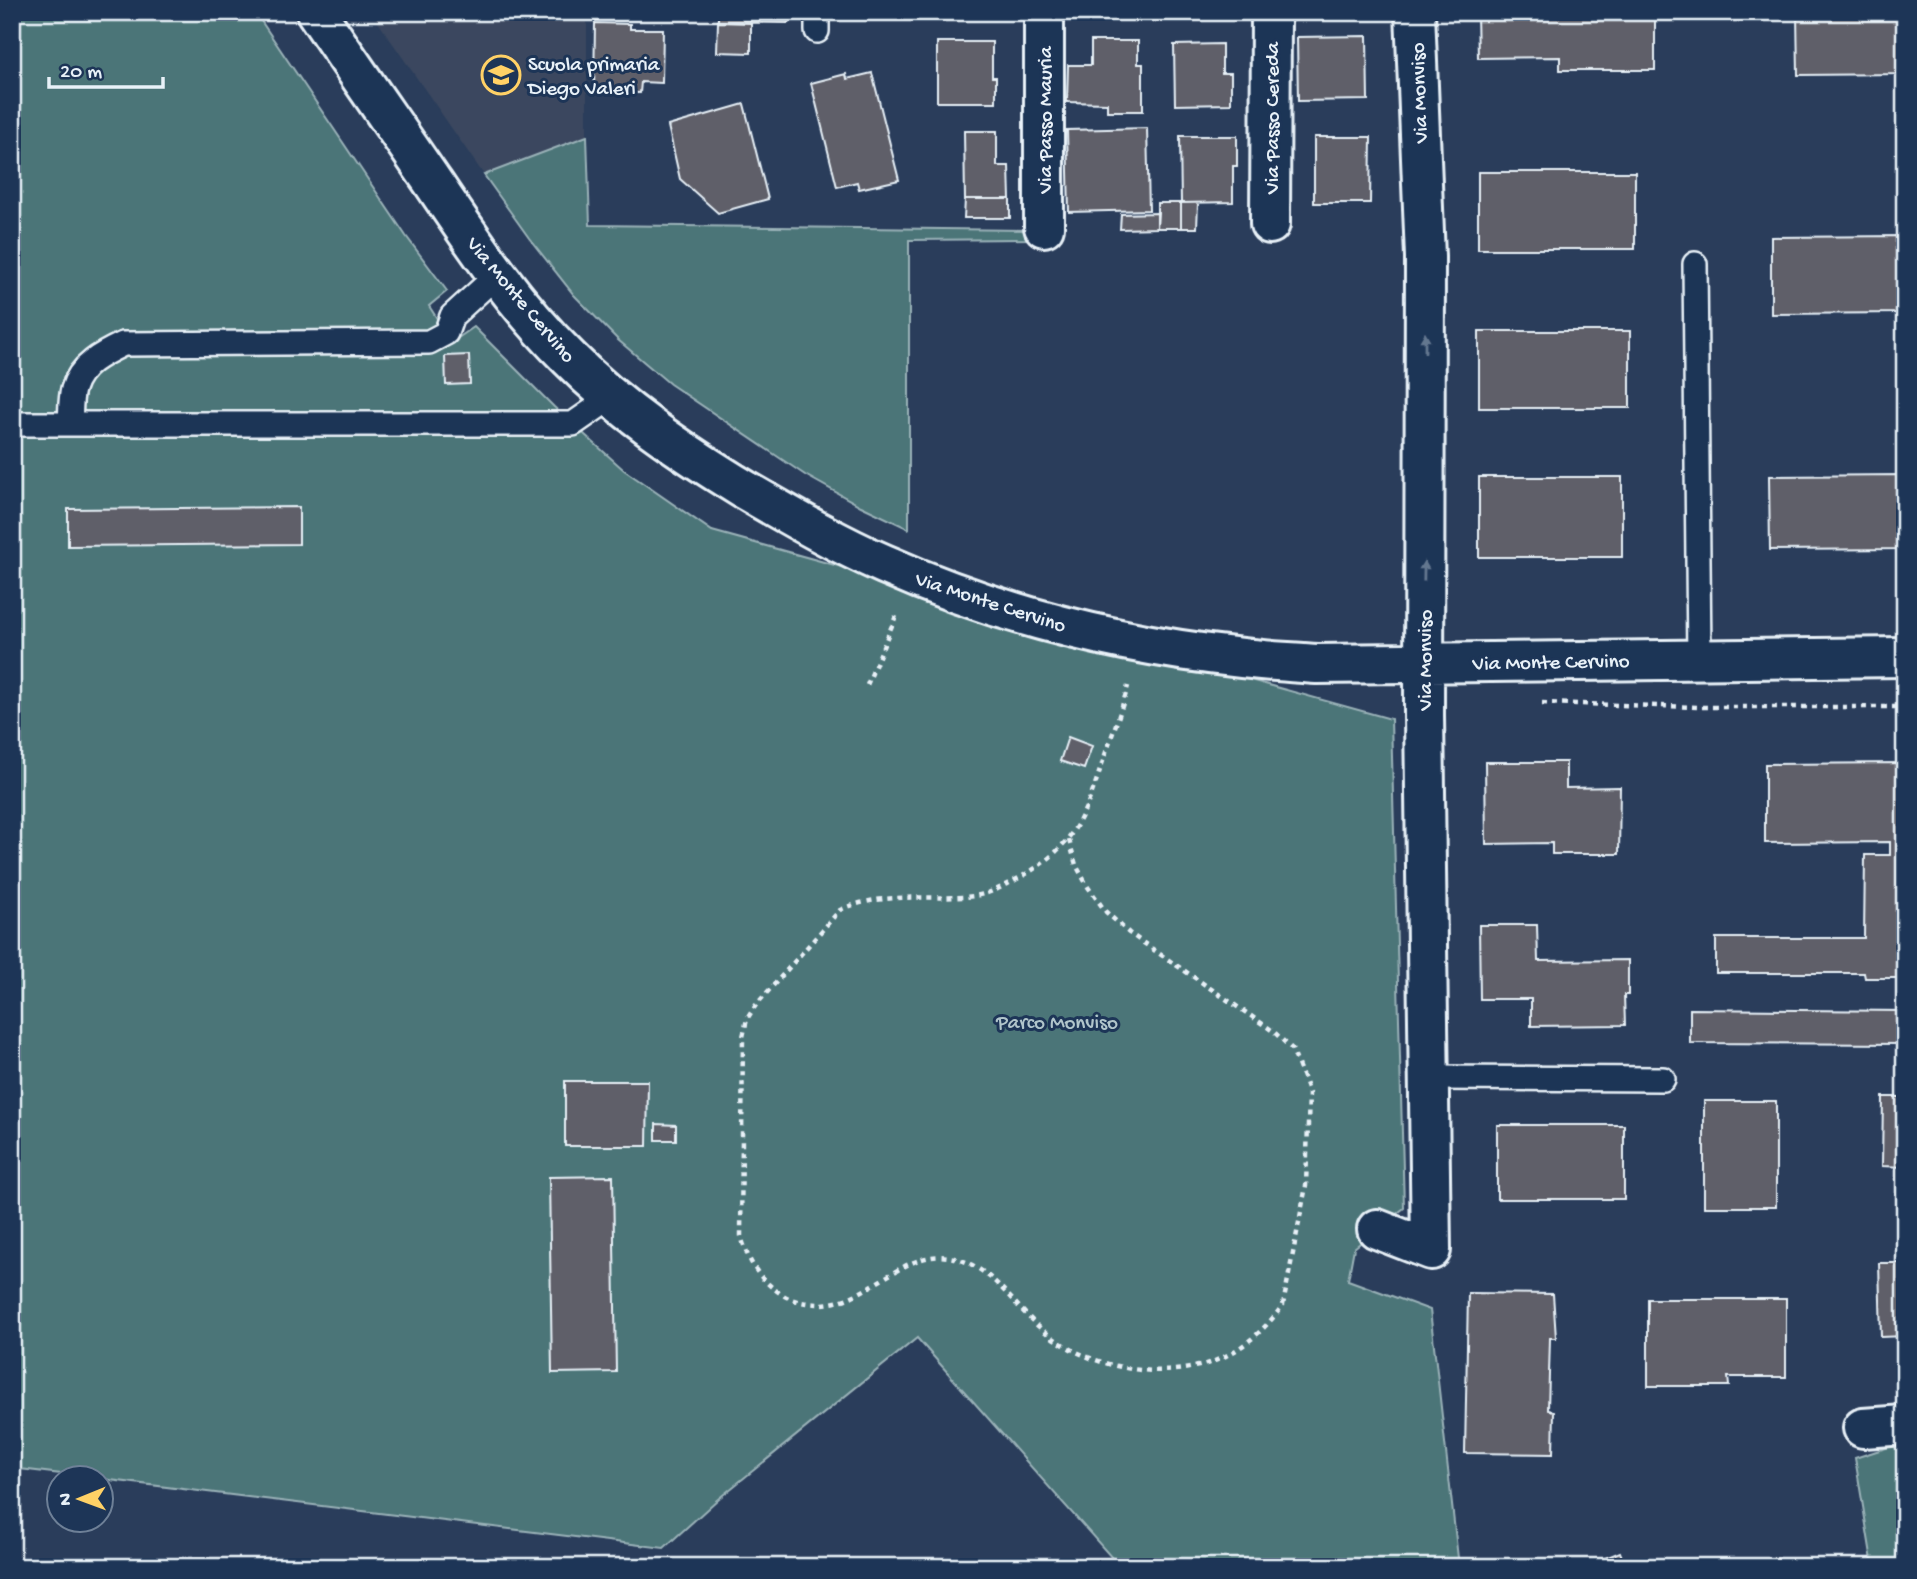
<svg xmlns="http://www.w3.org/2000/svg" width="1917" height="1579" viewBox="0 0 1917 1579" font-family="'Gochi Hand',sans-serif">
	<rect width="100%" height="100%" fill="#2a3d5b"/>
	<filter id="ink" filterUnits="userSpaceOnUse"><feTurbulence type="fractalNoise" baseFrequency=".0143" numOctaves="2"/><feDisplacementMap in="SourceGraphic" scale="14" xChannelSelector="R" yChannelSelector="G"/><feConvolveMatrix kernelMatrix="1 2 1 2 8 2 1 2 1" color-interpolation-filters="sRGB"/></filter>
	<g filter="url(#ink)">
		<!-- built -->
		<path fill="#3a475f" d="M371,12H587V136L484,175Z"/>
		<!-- green -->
		<path fill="#4c7478" stroke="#9ab2b8" stroke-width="2" d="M12,12H255L406,236L447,291L429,306L452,342L474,327L554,407L624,470L712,531L1391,719L1404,1208L1354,1248L1348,1280L1430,1310L1459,1567H1120L917,1338L718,1499L664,1548L102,1479V1478L86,1477L12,1468Z
			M587,136L590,225L1036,230V239L909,240V529L861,506L805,475L670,384L618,340L574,295L529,238L484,175Z
			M1905,1444V1567H1873L1855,1458L1892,1446Z"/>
		<!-- building -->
		<path fill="#5f5f69" stroke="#e8f1f8" stroke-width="2" d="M718,12H789L788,23L718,22Z
			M1069,12H1117V19H1069Z
			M1477,12H1655V70H1560V57L1478,58Z
			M1797,12H1905V74L1798,75Z
			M718,22L751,23V53L717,52Z
			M595,23L630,24V29H663L662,83L641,82L640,93L594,92Z
			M1367,36L1368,100L1298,101L1297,37Z
			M1091,41H1138V64H1143V111H1107V103L1067,102L1068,65H1091Z
			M937,42H992V77H996V102H937Z
			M1222,44V73H1231V104L1175,105L1174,45Z
			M872,73L899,180L859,189L857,182L837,187L811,83L846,74L847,79Z
			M744,104L768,199L718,213L680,179L668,126Z
			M1147,128L1149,210L1069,212L1067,130Z
			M964,131H997V166H1009L1010,199H965Z
			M1180,136H1237V166H1233V202L1181,203Z
			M1314,137H1371L1370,203H1314Z
			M1478,172H1635V249H1478Z
			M965,199H1010V218H964Z
			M1157,203H1181V228H1157Z
			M1181,203H1198L1197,228H1181Z
			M1158,213L1157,228L1120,229L1121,214Z
			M1905,236V313L1771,314V237Z
			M1479,331H1630V408H1479Z
			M469,355L470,384L446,385L445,356Z
			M1905,475V549L1770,550L1769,476Z
			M1479,477H1622V557H1479Z
			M299,507V544L68,546V509Z
			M1068,737L1092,746L1084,769L1060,761Z
			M1485,762H1566V788L1620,787L1619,854H1552V843L1486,844Z
			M1905,763V978H1865L1864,973H1716V938H1864L1865,855H1890V842L1765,843V764Z
			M1479,925H1537L1538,961L1628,960V995H1624L1625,1025L1531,1026V999H1480Z
			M1690,1009L1905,1011V1044L1690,1043Z
			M565,1081H648L647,1146H565Z
			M1883,1097H1905V1167L1882,1166Z
			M1704,1101H1776V1207H1704Z
			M656,1124L676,1125V1140H656Z
			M1497,1125H1624V1199H1497Z
			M613,1176L616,1372L552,1373L549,1177Z
			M1879,1263H1905V1336L1881,1337Z
			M1468,1293L1553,1294L1556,1338H1550L1548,1410L1554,1411L1553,1454L1465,1453Z
			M1648,1299H1786V1377H1728L1729,1386H1648Z
			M1620,1552L1626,1567H1583Z"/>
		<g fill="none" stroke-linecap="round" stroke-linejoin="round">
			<defs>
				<path id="service" d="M817,31V12
					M1695,264L1699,659
					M12,424H573L612,397
					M70,424C71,413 70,400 73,389C80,365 102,354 123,344L429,342L446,333L452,316L497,275
					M1428,1078L1663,1079"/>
				<path id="minor" d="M316,12C355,70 395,127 434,184C475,245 516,306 569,358C620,410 683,452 745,490C790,516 836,543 884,564C997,614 1119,645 1242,658C1267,661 1292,662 1317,664L1905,657
					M1270,224L1271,12
					M1044,227V12
					M1377,1229L1431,1250L1424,715L1425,257L1415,12
					M1863,1428L1905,1425"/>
			</defs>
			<!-- service casing -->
			<use href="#service" stroke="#e8f1f8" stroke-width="28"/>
			<!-- minor casing -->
			<use href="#minor" stroke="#e8f1f8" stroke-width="44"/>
			<!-- path -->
			<path stroke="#e8f1f8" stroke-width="4.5" stroke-dasharray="5 5" stroke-linecap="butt" d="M867,685L896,616
				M1542,703L1700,707H1905
				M1069,840L1076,865L1088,887L1106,912L1129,933L1273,1031L1292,1049L1309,1093L1306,1186L1283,1305C1264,1331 1239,1353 1209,1363C1153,1381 1088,1367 1044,1331C1013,1307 992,1264 949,1257C903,1250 870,1301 823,1304C808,1304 795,1302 783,1295C758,1279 749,1263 741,1236L743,1037L747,1019L756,1005L840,910C878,893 922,899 962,897C986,896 997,890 1017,879C1076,848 1086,812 1106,752C1114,730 1122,708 1128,686"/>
			<!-- service -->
			<use href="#service" stroke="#1d3557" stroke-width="23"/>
			<!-- minor -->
			<use href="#minor" stroke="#1d3557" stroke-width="38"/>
		</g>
		<!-- one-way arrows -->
		<defs><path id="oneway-solid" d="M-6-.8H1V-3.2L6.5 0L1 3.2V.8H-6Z" transform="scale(1.75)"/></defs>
		<g fill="#64778f">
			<use href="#oneway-solid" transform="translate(1425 343) rotate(-90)"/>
			<use href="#oneway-solid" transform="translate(1424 571) rotate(-89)"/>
		</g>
	</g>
	<!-- icons -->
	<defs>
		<symbol id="school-ring" viewBox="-11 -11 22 22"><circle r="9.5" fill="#1d3557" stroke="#ffd166" stroke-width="1.5"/><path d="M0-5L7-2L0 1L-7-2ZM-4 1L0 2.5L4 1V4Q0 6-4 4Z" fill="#ffd166"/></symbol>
	</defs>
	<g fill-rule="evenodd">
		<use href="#school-ring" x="479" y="53" width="44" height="44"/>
	</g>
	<g text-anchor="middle" stroke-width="6" stroke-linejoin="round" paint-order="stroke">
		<!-- poi labels -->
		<g font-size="21" fill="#e8f1f8" stroke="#1d3557" text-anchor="start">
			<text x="528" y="70">Scuola primaria<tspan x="528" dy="24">Diego Valeri</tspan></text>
		</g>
		<!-- street labels -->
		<g font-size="21" fill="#e8f1f8" stroke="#1d3557">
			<text transform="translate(1418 93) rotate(-92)" y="7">Via Monviso</text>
			<text transform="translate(1271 118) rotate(-90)" y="7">Via Passo Cereda</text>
			<text transform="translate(1044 120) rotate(-90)" y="7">Via Passo Mauria</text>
			<text transform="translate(522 299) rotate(50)" y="7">Via Monte Cervino</text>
			<text transform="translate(991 601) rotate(18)" y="7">Via Monte Cervino</text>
			<text transform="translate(1424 660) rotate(-90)" y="7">Via Monviso</text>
			<text transform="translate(1551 661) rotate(-1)" y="7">Via Monte Cervino</text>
		</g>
		<!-- park labels -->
		<g font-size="21" fill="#b1c5cb" stroke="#1d3557">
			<text x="1057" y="1028">Parco Monviso</text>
		</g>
	</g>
	<!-- margin -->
	<rect width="1917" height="1579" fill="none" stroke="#1d3557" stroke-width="42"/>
	<rect x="21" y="21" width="1875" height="1537" fill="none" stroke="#e8f1f8" stroke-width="2.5" filter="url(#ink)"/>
	<!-- north arrow -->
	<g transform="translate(80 1499) rotate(269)"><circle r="33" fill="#1d3557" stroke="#6e8097" stroke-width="2"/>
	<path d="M0-5L12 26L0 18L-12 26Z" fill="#ffd166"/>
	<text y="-10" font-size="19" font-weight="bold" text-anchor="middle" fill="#e8f1f8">N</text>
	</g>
	<!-- scale -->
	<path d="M49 77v10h114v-10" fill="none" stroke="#e8f1f8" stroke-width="3.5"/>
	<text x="60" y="77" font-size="21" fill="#e8f1f8" stroke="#1d3557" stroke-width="5" paint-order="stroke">20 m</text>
</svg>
